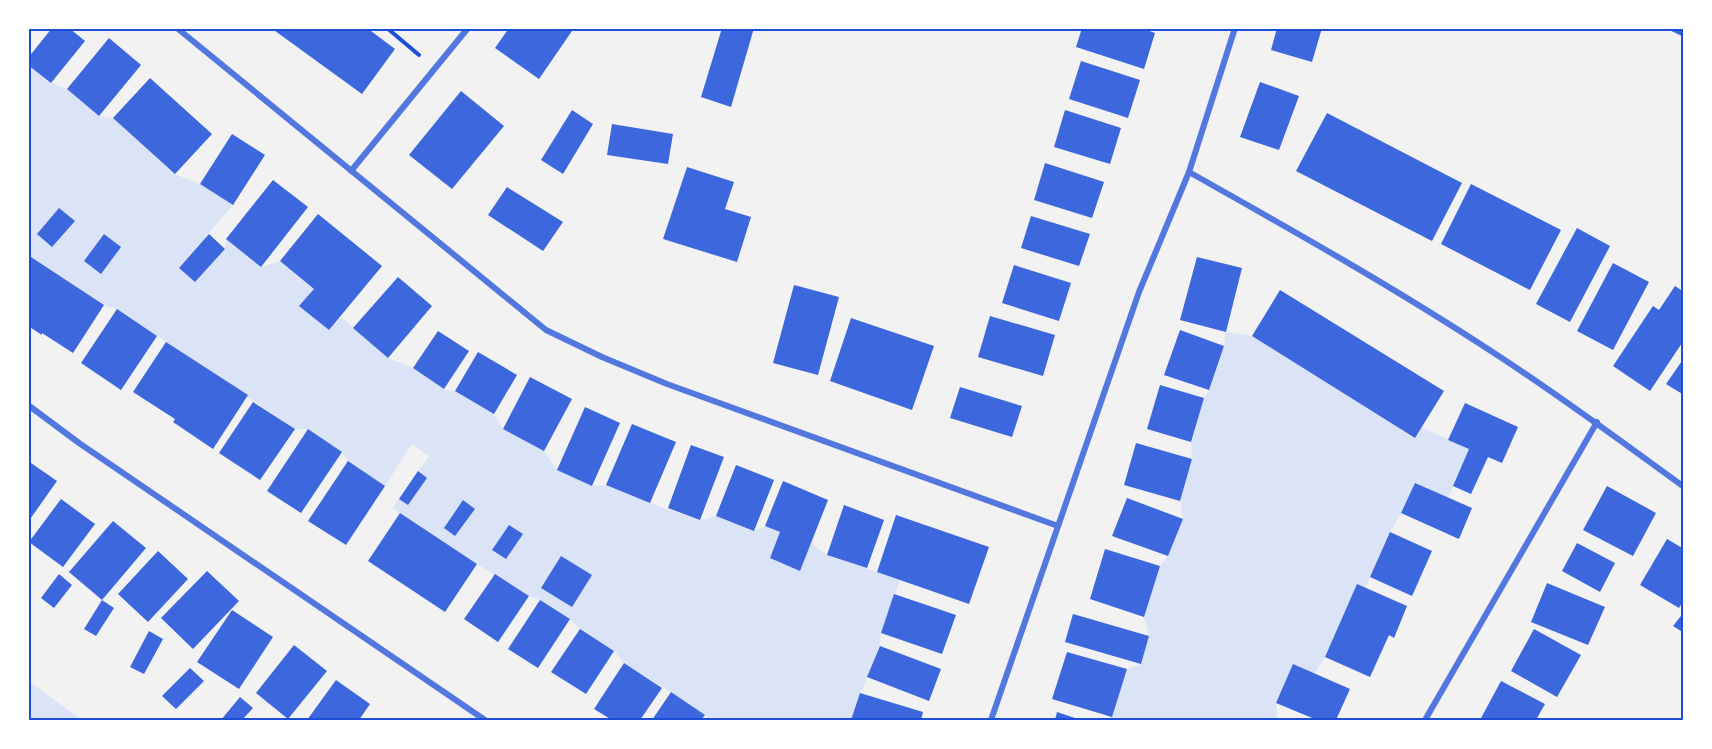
<svg xmlns="http://www.w3.org/2000/svg" width="1712" height="749" viewBox="0 0 1712 749" font-family="'Space Grotesk',sans-serif">
	<rect width="100%" height="100%" fill="#f2f2f2"/>
	<!-- green -->
	<path fill="#dbe4f7" d="M28,65L51,83L67,89L99,116L113,118L175,174L200,184L233,205L179,268L195,282L225,249L226,239L261,267L280,261L314,289L300,306L329,330L341,317L388,358L413,368L444,389L455,391L494,414L503,429L544,451L557,470L592,486L606,485L650,503L700,520L716,516L754,531L765,526L780,532L770,558L800,570L811,543L827,555L900,580L881,633L880,646L863,688L860,693L851,720H711L671,692L624,663L614,651L580,629L570,619L540,600L529,596L477,564L392,508L429,456L412,444L385,486L348,461L342,452L308,429H295L117,309L104,305L29,255Z
		M1226,332L1252,336L1414,438L1421,427L1469,449L1448,498L1415,484L1401,513L1390,532L1365,588L1357,584L1325,657L1314,674L1293,664L1276,703L1278,720H1109L1127,669L1141,664L1149,636L1144,617L1160,566L1168,556L1183,519L1180,501L1192,459L1191,442L1204,398L1209,390L1224,346Z
		M28,681L82,720H29Z"/>
	<!-- building -->
	<path fill="#3d67dc" d="M52,28H69L85,41L51,83L28,65V58Z
		M271,28H367L395,49L362,94Z
		M509,28H574L539,79L495,48Z
		M722,28H754L731,107L701,97Z
		M1082,28H1141L1155,33L1144,69L1076,47Z
		M1277,28H1322L1312,62L1271,50Z
		M1665,28H1684V37Z
		M109,38L141,65L99,116L67,89Z
		M1081,61L1140,80L1128,118L1069,99Z
		M150,78L212,134L175,174L113,118Z
		M1260,82L1299,96L1279,150L1240,137Z
		M461,91L504,126L452,189L409,155Z
		M572,110L593,124L563,174L541,160Z
		M1065,110L1121,128L1110,164L1054,147Z
		M1327,113L1462,183L1432,241L1296,171Z
		M612,124L673,134L668,164L607,155Z
		M232,134L265,155L233,205L200,184Z
		M1045,163L1104,182L1092,218L1034,200Z
		M687,167L734,182L725,209L751,217L737,262L663,239Z
		M273,180L308,207L261,267L226,239Z
		M1471,184L1561,230L1530,290L1441,244Z
		M507,187L563,222L543,251L488,215Z
		M59,208L75,221L52,247L37,234Z
		M318,214L382,266L329,330L299,306L314,289L280,261Z
		M1031,216L1090,234L1079,266L1021,248Z
		M1577,228L1610,246L1570,322L1536,304Z
		M104,234L121,247L101,274L84,261Z
		M209,234L225,249L195,282L179,268Z
		M28,255L104,305L73,353L42,333V335L28,326Z
		M1197,257L1242,268L1226,332L1180,320Z
		M1613,263L1649,282L1613,350L1577,331Z
		M1014,265L1071,283L1059,321L1002,303Z
		M398,277L432,306L388,358L353,328Z
		M794,285L839,297L818,375L773,363Z
		M1675,286L1684,292V340L1650,391L1613,366L1653,306L1659,310Z
		M1280,290L1444,391L1415,438L1252,336Z
		M117,309L157,336L121,390L81,363Z
		M990,316L1055,335L1043,376L978,357Z
		M851,318L934,346L912,410L830,381Z
		M1180,330L1224,346L1209,390L1164,375Z
		M438,331L469,351L444,389L413,368Z
		M166,342L248,395L213,449L173,422L175,419L133,392Z
		M478,352L517,375L494,414L455,391Z
		M1684,358V395L1666,384Z
		M530,377L572,399L544,451L503,429Z
		M1160,385L1204,398L1191,442L1147,429Z
		M960,387L1022,406L1012,437L950,418Z
		M253,402L295,429L260,480L219,453Z
		M1465,403L1518,427L1502,463L1488,457L1471,494L1453,486L1469,449L1448,440Z
		M585,407L620,423L592,486L557,470Z
		M632,424L676,442L650,503L606,485Z
		M308,429L342,452L301,513L267,491Z
		M1136,443L1192,459L1180,501L1124,485Z
		M691,445L724,457L700,520L668,508Z
		M28,461L57,481L28,522Z
		M348,461L385,486L346,545L308,521Z
		M736,465L774,480L754,531L716,516Z
		M418,471L427,478L408,505L399,499Z
		M783,481L828,500L800,571L770,558L780,532L765,526Z
		M1415,483L1472,508L1459,539L1401,513Z
		M1607,486L1656,513L1633,556L1583,530Z
		M1127,498L1183,519L1168,556L1112,536Z
		M61,499L95,524L63,567L29,542Z
		M463,500L475,509L455,536L444,528Z
		M844,505L884,520L867,568L827,555Z
		M400,513L477,564L445,612L368,561Z
		M896,515L989,547L969,604L877,572Z
		M113,521L146,548L102,600L69,572Z
		M509,525L523,534L506,559L492,550Z
		M1390,532L1432,551L1412,596L1370,577Z
		M1667,539L1684,549V600L1679,608L1640,585Z
		M1577,543L1615,563L1600,592L1562,571Z
		M1105,549L1160,566L1144,617L1090,599Z
		M158,551L188,579L148,622L118,594Z
		M561,556L592,575L572,607L541,588Z
		M207,571L239,601L193,649L161,618Z
		M59,574L72,585L54,608L41,598Z
		M495,574L529,596L498,642L464,619Z
		M1547,583L1605,607L1588,645L1531,622Z
		M1357,584L1407,606L1394,638L1389,635L1370,677L1325,657Z
		M894,594L956,615L942,654L881,633Z
		M102,600L114,608L96,636L84,629Z
		M540,600L570,619L538,668L508,649Z
		M232,610L273,637L239,689L197,662Z
		M1684,612V633L1673,626Z
		M1073,614L1149,636L1141,664L1065,642Z
		M580,629L614,651L586,694L551,672Z
		M1534,629L1581,655L1557,697L1511,671Z
		M149,631L163,639L144,674L130,667Z
		M294,645L327,671L288,719L256,693Z
		M880,646L941,669L929,701L867,677Z
		M1067,652L1127,669L1112,717L1052,699Z
		M624,663L662,688L640,720H612L594,709Z
		M1293,664L1350,689L1336,720H1317L1276,703Z
		M190,668L204,681L176,709L162,696Z
		M336,680L370,704L359,720H307Z
		M1501,681L1545,704L1536,720H1480Z
		M671,692L705,715L701,720H652Z
		M860,693L923,712L921,720H851Z
		M240,697L253,708L242,720H221Z
		M1057,712L1081,720H1055Z"/>
	<g fill="none" stroke-linecap="round" stroke-linejoin="round">
		<!-- path -->
		<path stroke="#1d4ed8" stroke-width="4" d="M387,28L419,55"/>
		<!-- minor -->
		<path stroke="#5277de" stroke-width="6" d="M177,28L546,330L602,357L667,384L1058,526
			M351,171L468,28
			M1189,172C1292,230 1395,288 1494,353C1559,395 1621,441 1684,487
			M28,405L79,443L485,720
			M991,720L1139,292L1189,172L1235,28
			M1425,720L1597,422"/>
	</g>
	<!-- border -->
	<rect width="1712" height="749" fill="none" stroke="#ffffff" stroke-width="60"/>
	<rect x="30" y="30" width="1652" height="689" fill="none" stroke="#1d4ed8" stroke-width="2"/>
</svg>
